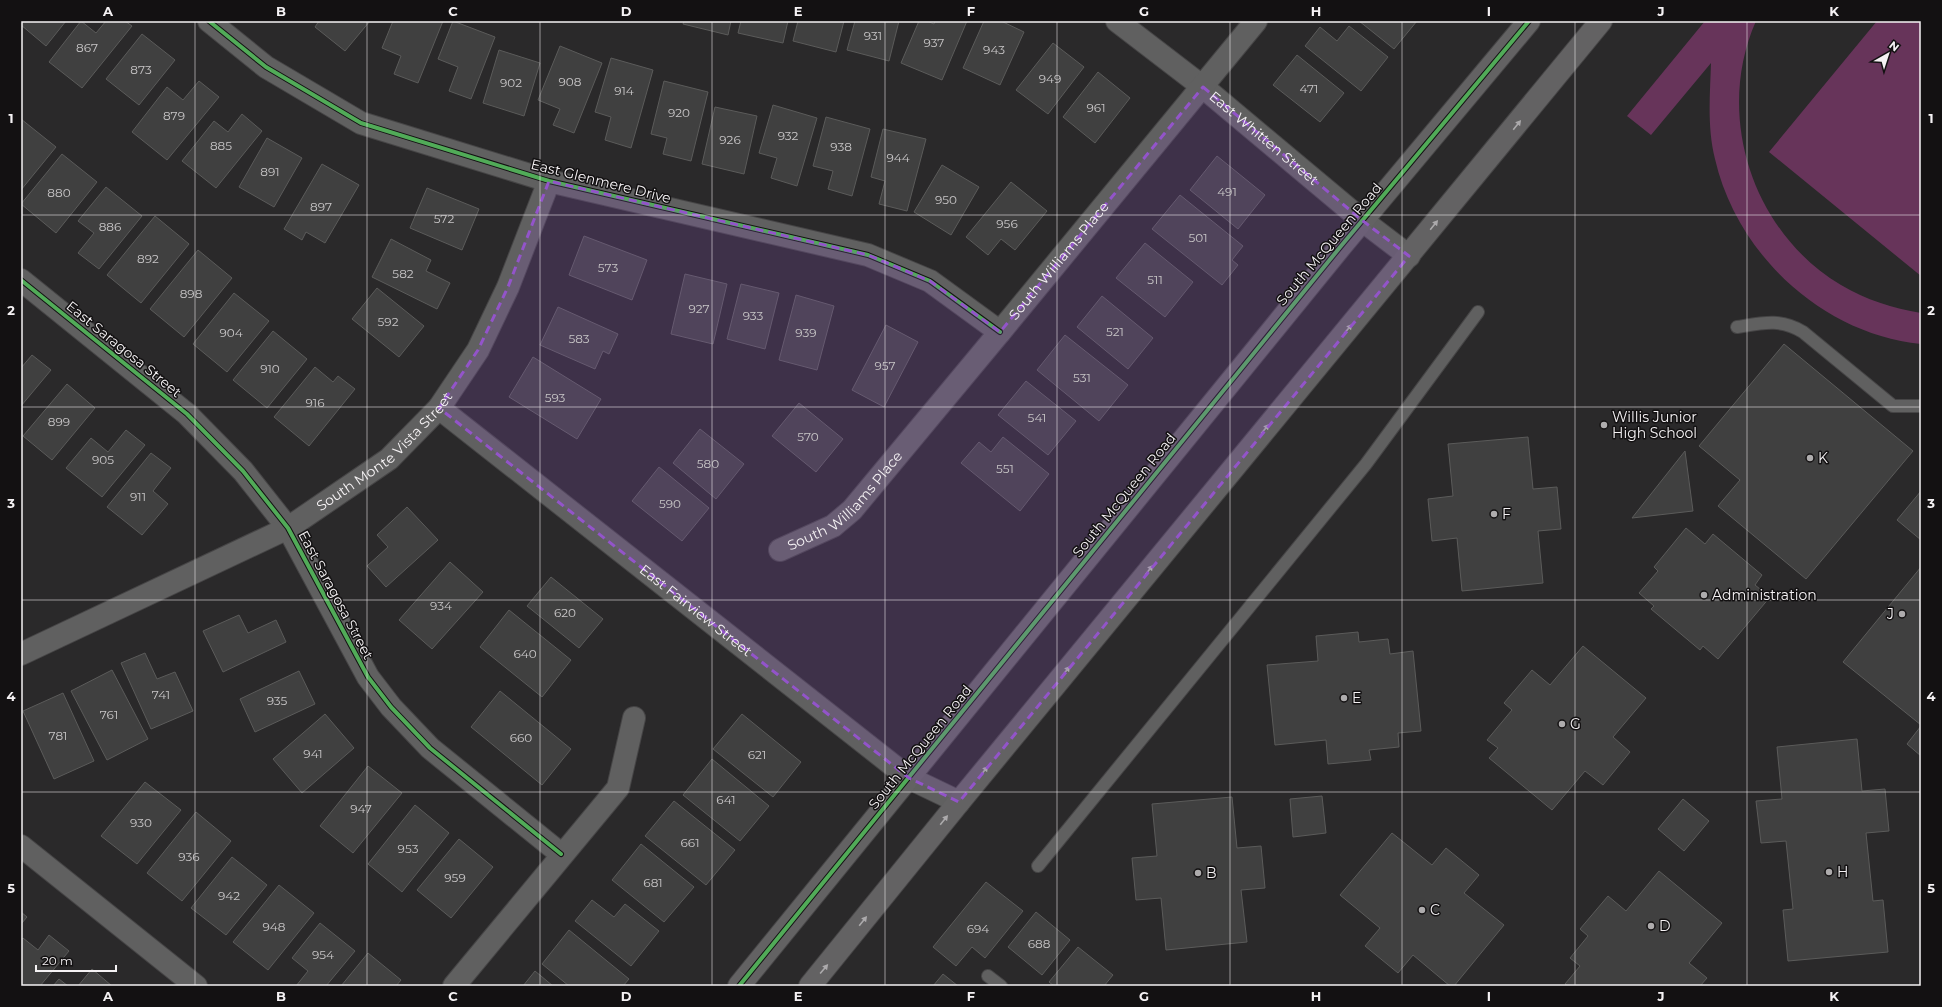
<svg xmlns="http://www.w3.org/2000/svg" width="1942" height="1007" viewBox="0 0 1942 1007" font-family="Montserrat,sans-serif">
	<rect width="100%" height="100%" fill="#2a292a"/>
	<!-- garden -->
	<path fill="#67345a" d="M1705,21H1756C1714,116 1753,233 1841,285C1866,300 1893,308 1921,313V344C1823,334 1737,255 1715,159C1707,127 1710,96 1711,63L1651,135L1627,116Z
		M1877,21H1921V276L1769,152Z"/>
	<!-- building -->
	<path fill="#404040" stroke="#5b5b5a" d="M21,21H66L46,46L21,25Z
		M81,21L96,33L106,21H125L132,26L82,88L49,62Z
		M319,21H370L345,51L315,27Z
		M393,21H443L418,83L394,74L401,56L382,48Z
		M453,21L495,37L471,99L449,91L458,67L438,59Z
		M684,21H731L728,35L683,24Z
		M741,21H788L783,43L738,33Z
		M798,21H844L836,52L793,41Z
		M855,21H899L889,61L847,50Z
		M919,21H927L934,24L935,21H967L942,80L901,63Z
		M984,21H1001L1024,32L1000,85L963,68Z
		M1359,21H1417L1394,49Z
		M1349,26L1388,57L1361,91L1305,46L1320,27L1337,41Z
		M142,34L175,60L139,105L106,79Z
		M1053,43L1084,67L1048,114L1016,90Z
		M560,46L602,63L574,133L553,125L560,109L538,100Z
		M499,50L540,63L524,116L483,103Z
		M1297,55L1344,93L1320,122L1273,85Z
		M611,58L653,70L631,148L605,140L611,117L595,112Z
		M1098,72L1130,98L1095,143L1063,117Z
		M199,81L219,97L167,160L132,132L167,87L183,100Z
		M664,81L708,92L691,161L663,154L667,138L651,134Z
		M773,105L817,118L797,186L771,178L777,158L759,153Z
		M715,107L757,116L744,174L702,164Z
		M242,114L262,131L216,188L182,161L214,121L228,132Z
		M826,117L870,129L852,196L828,189L833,171L813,166Z
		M21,119L56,147L21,190Z
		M883,129L926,139L907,211L879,204L885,181L871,177Z
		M267,138L302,158L274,207L239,187Z
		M62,154L97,182L56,233L21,204Z
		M1217,156L1265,195L1238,229L1190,190Z
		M322,164L359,185L325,243L306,232L302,240L284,229Z
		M942,165L979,187L951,235L914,212Z
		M1011,182L1047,211L1015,250L1001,239L988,255L966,237Z
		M106,187L142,216L99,269L78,253L94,233L78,221Z
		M427,188L479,209L462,250L410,228Z
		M1180,195L1243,246L1232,260L1238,265L1222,285L1152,229Z
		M155,216L189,244L141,303L107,275Z
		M584,236L647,260L632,300L569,275Z
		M391,239L431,260L426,271L450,283L437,309L372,277Z
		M1145,243L1193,282L1165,317L1116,278Z
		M198,250L232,278L184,337L150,309Z
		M685,274L727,284L713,344L671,334Z
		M741,284L779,293L765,349L727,339Z
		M377,288L424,326L399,357L352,319Z
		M234,293L269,321L227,372L193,344Z
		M796,295L834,306L817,370L779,360Z
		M1102,296L1153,338L1128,369L1077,327Z
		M558,307L618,334L609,354L603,351L595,369L540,345Z
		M886,325L918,342L884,407L852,390Z
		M273,331L307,359L267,408L233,380Z
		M1065,335L1128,385L1099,421L1037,370Z
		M1784,344L1913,451L1806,579L1718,506L1740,480L1699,446Z
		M32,355L51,370L21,406V368Z
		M533,357L601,399L577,439L509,397Z
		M315,367L333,382L338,376L355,389L309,446L274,417Z
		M1026,381L1076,421L1048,455L998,415Z
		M67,384L95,408L52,460L23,436Z
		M799,403L843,439L816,472L772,436Z
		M700,429L744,464L716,499L673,463Z
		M126,430L145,445L102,497L66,468L91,438L108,452Z
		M1003,437L1049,474L1020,511L961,463L979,442L991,452Z
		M1528,437L1533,489L1557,487L1561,529L1538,531L1543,583L1462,591L1457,538L1432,541L1428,499L1453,496L1448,444Z
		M1685,451L1693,511L1632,518Z
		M151,453L171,468L153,491L168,504L142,535L107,507Z
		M659,467L709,508L682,541L632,501Z
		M1921,491V540L1897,520Z
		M407,507L438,540L386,587L367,566L388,547L377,535Z
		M1686,528L1705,544L1713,534L1762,575L1755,585L1770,597L1718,659L1703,646L1700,650L1651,609L1654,606L1639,593L1658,571L1654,567Z
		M450,562L483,592L432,649L399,620Z
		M1921,567V725L1843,662Z
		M551,577L603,619L579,648L527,606Z
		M509,610L571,660L542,697L480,647Z
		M239,615L248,633L276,620L286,642L223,672L203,631Z
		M1358,632L1359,642L1388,639L1390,654L1413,651L1421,731L1398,733L1399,747L1369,750L1371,760L1328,764L1326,740L1275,745L1267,665L1318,661L1316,636Z
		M1583,646L1646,698L1613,737L1630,752L1603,785L1585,771L1552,810L1489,758L1498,748L1487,740L1512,710L1504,703L1532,670L1550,685Z
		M145,653L157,679L175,672L193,711L151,729L121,663Z
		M112,670L148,739L107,760L71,691Z
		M299,671L315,704L255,732L240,699Z
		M500,691L571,749L542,785L471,727Z
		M63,693L94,761L54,779L23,711Z
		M325,714L354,748L302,793L273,759Z
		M742,714L801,762L773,797L713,749Z
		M1921,726V756L1907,744Z
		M1857,739L1862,791L1885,789L1889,831L1866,833L1873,901L1883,900L1888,952L1788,961L1783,910L1793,909L1786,841L1761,843L1756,801L1782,799L1777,747Z
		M712,759L769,806L740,841L683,795Z
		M368,766L402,793L353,853L320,826Z
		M145,782L181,810L137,864L101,836Z
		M1322,796L1326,833L1293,837L1290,799Z
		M1232,797L1237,848L1261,846L1265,888L1241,890L1247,942L1166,950L1161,898L1136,900L1132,858L1157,856L1152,804Z
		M1683,799L1709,821L1684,851L1658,829Z
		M674,801L735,850L706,885L645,836Z
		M415,805L449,833L402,892L368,864Z
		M196,812L231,841L182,901L147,873Z
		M1392,833L1432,865L1446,848L1479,875L1464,893L1504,925L1454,986H1450L1413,955L1398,973L1365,946L1380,928L1340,895Z
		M459,839L493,867L451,918L417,890Z
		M641,844L694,887L664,922L612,880Z
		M232,857L267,885L226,935L191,908Z
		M1659,871L1722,923L1689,963L1707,978L1700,986H1568L1565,984L1580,966L1570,958L1588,936L1580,929L1608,896L1626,911Z
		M986,882L1023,911L985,958L972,947L956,966L933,947Z
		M279,885L314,913L268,970L233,942Z
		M592,900L614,917L625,904L659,931L631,966L575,921Z
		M21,912L27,917L21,924Z
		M1036,912L1070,940L1042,975L1008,947Z
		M320,923L355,951L326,986H296L308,971L292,958Z
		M569,930L629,979L623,986H569L542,964Z
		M49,935L69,951L40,986H21V940L23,938L38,950Z
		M1078,947L1113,975L1104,986H1054L1049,982Z
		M368,953L401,980L396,986H341Z
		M92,969L112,986H78Z
		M535,971L553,986H523Z
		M943,974L958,986H933Z
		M59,979L68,986H53Z"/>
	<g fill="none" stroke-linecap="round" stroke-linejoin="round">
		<defs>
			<path id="service" d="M1737,327C1762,323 1780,318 1803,332L1893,406H1921
				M1038,866L1366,464L1478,312
				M988,976L1001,986"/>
			<g id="minor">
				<path d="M209,21L266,67L361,123L549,181L868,255L930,281L1000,332"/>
				<path id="s1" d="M1117,21L1203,87L1363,221L1409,256"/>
				<path d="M21,280L187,414L243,471L288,528L368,677L391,707L430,748L561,854"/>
				<path id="s2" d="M439,408L909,778L959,802"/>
				<path id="s3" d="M780,550L833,526L852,510L1000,332L1256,21"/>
				<path id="s4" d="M21,654L288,528L389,459L439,408L478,350L508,287L549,181"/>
				<path d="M21,846L196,986"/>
				<path d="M454,986L618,788L634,718"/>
			</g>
			<path id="secondary" d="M739,986L1341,246L1529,21
				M810,986L959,802L1601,21"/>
		</defs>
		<!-- service casing -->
		<use href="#service" stroke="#464546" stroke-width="14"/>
		<!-- minor casing -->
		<use href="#minor" stroke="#464546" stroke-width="24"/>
		<!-- secondary casing -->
		<use href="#secondary" stroke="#464546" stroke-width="24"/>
		<!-- service -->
		<use href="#service" stroke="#606060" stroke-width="12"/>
		<!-- minor -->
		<use href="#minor" stroke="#606060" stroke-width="22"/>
		<!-- secondary -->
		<use href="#secondary" stroke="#636263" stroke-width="22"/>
		<defs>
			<path id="cycleway" d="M209,21L266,67L361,123L549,181L868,255L930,281L1000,332
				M21,280L187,414L243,471L288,528L368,677L391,707L430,748L561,854
				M739,986L1341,246L1529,21"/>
		</defs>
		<!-- cycleway casing -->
		<use href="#cycleway" stroke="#131112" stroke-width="6"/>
		<!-- cycleway -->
		<use href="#cycleway" stroke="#51ab58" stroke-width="4"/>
	</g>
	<!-- one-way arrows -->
	<defs><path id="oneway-solid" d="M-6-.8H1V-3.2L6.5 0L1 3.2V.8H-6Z"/></defs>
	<g fill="#acaaac">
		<use href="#oneway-solid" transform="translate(1517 125) rotate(-51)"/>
		<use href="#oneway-solid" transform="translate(1434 225) rotate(-51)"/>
		<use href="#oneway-solid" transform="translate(1348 329) rotate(-50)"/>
		<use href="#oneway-solid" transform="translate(1265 429) rotate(-50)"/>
		<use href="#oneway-solid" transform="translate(1149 570) rotate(-51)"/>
		<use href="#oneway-solid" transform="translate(1066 671) rotate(-51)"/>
		<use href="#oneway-solid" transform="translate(984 771) rotate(-51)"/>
		<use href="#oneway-solid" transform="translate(944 820) rotate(-51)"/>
		<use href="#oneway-solid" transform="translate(863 921) rotate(-51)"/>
		<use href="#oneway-solid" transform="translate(824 969) rotate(-50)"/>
	</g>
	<!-- marked area -->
	<path fill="#9354ca" fill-opacity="0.2" stroke="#9354ca" stroke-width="3" stroke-dasharray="8 5" stroke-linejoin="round" d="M1203,87L1363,221L1409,256L959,802L909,778L439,408L478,350L508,287L549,181L868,255L930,281L1000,332Z"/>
	<!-- grid -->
	<path fill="none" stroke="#f5f2f4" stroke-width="1" stroke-opacity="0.55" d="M195,21V986M367,21V986M540,21V986M712,21V986M885,21V986M1057,21V986M1230,21V986M1402,21V986M1575,21V986M1747,21V986M21,215H1921M21,407H1921M21,600H1921M21,792H1921"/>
	<!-- markers -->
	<g fill="#aeacad" stroke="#131112" stroke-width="1.5">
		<circle cx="1604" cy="425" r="4"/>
		<circle cx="1810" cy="458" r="4"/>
		<circle cx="1494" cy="514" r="4"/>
		<circle cx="1704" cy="595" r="4"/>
		<circle cx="1902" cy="614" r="4"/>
		<circle cx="1344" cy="698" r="4"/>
		<circle cx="1562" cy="724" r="4"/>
		<circle cx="1829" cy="872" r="4"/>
		<circle cx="1198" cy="873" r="4"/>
		<circle cx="1422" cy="910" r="4"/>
		<circle cx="1651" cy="926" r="4"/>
	</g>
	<g text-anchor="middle" stroke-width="3" stroke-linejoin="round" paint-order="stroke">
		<!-- number labels -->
		<g font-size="12" fill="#c8c6c7">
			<text x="873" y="40">931</text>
			<text x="934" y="47">937</text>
			<text x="87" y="52">867</text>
			<text x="994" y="54">943</text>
			<text x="141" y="74">873</text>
			<text x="1050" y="83">949</text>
			<text x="570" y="86">908</text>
			<text x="511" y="87">902</text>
			<text x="1309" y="93">471</text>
			<text x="624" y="95">914</text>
			<text x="1096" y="112">961</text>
			<text x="679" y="117">920</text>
			<text x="174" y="120">879</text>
			<text x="788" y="140">932</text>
			<text x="730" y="144">926</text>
			<text x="221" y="150">885</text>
			<text x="841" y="151">938</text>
			<text x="898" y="162">944</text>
			<text x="270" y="176">891</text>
			<text x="1227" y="196">491</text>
			<text x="59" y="197">880</text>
			<text x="946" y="204">950</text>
			<text x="321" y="211">897</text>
			<text x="444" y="223">572</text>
			<text x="1007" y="228">956</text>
			<text x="110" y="231">886</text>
			<text x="1198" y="242">501</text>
			<text x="148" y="263">892</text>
			<text x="608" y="272">573</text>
			<text x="403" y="278">582</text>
			<text x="1155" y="284">511</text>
			<text x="191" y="298">898</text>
			<text x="699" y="313">927</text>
			<text x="753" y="320">933</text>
			<text x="388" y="326">592</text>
			<text x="1115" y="336">521</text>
			<text x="231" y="337">904</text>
			<text x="806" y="337">939</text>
			<text x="579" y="343">583</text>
			<text x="885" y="370">957</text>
			<text x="270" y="373">910</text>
			<text x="1082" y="382">531</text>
			<text x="555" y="402">593</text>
			<text x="315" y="407">916</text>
			<text x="1037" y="422">541</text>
			<text x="59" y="426">899</text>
			<text x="808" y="441">570</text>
			<text x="103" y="464">905</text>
			<text x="708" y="468">580</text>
			<text x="1005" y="473">551</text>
			<text x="138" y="501">911</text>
			<text x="670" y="508">590</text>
			<text x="441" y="610">934</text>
			<text x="565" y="617">620</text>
			<text x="525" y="658">640</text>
			<text x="161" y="699">741</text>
			<text x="277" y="705">935</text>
			<text x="109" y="719">761</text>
			<text x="58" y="740">781</text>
			<text x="521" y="742">660</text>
			<text x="313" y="758">941</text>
			<text x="757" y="759">621</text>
			<text x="726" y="804">641</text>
			<text x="361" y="813">947</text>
			<text x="141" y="827">930</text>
			<text x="690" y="847">661</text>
			<text x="408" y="853">953</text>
			<text x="189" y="861">936</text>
			<text x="455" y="882">959</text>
			<text x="653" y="887">681</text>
			<text x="229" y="900">942</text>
			<text x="274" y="931">948</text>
			<text x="978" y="933">694</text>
			<text x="1039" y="948">688</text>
			<text x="323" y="959">954</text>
		</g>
		<!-- street labels -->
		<g font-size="14" fill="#f5f2f4" stroke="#131112">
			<text dy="5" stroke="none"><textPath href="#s1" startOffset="188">East Whitten Street</textPath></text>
			<text transform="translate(601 181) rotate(14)" y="5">East Glenmere Drive</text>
			<text transform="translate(1329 244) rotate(-50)" y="5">South McQueen Road</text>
			<text dy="5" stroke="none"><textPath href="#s3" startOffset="407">South Williams Place</textPath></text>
			<text transform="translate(124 349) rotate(39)" y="5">East Saragosa Street</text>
			<text dy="5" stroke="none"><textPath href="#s4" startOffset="419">South Monte Vista Street</textPath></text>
			<text transform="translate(1124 495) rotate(-51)" y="5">South McQueen Road</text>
			<text dy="5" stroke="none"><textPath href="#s3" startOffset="83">South Williams Place</textPath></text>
			<text transform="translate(336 595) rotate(62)" y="5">East Saragosa Street</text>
			<text dy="5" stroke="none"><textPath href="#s2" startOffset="327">East Fairview Street</textPath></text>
			<text transform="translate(920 747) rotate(-51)" y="5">South McQueen Road</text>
		</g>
		<!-- poi labels -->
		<g font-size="14" fill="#f5f2f4" stroke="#131112" text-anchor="start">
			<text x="1612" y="422">Willis Junior<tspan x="1612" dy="16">High School</tspan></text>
			<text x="1818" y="463">K</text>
			<text x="1502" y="519">F</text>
			<text x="1712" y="600">Administration</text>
			<text x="1894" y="619" text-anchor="end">J</text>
			<text x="1352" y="703">E</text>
			<text x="1570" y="729">G</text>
			<text x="1837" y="877">H</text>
			<text x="1206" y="878">B</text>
			<text x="1430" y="915">C</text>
			<text x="1659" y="931">D</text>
		</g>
	</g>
	<!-- border -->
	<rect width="1942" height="1007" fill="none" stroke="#131112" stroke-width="44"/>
	<!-- north arrow -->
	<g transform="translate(1888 54) rotate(39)" stroke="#131112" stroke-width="3" paint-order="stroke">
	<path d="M0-3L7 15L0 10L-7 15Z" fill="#f5f2f4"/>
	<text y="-6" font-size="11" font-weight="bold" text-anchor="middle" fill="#f5f2f4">N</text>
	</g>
	<!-- scale -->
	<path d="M36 965v6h80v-6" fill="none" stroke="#f5f2f4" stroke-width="2"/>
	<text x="42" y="965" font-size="12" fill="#f5f2f4" stroke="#131112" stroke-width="3" paint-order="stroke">20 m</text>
	<rect x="22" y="22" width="1898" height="963" fill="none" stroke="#f5f2f4" stroke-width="1.5"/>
	<g font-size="13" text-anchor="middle" font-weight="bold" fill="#f5f2f4">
		<text x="108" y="16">A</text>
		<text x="281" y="16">B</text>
		<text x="453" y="16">C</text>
		<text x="626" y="16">D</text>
		<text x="798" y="16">E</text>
		<text x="971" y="16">F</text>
		<text x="1144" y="16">G</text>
		<text x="1316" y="16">H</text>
		<text x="1489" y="16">I</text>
		<text x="1661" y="16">J</text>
		<text x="1834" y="16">K</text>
		<text x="11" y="123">1</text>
		<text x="1931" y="123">1</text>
		<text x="11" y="315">2</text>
		<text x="1931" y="315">2</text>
		<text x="11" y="508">3</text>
		<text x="1931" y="508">3</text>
		<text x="11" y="701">4</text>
		<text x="1931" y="701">4</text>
		<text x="11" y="893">5</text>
		<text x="1931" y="893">5</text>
		<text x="108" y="1001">A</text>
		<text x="281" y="1001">B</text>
		<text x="453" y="1001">C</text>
		<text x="626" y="1001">D</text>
		<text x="798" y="1001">E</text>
		<text x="971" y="1001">F</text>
		<text x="1144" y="1001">G</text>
		<text x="1316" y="1001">H</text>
		<text x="1489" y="1001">I</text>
		<text x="1661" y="1001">J</text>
		<text x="1834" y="1001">K</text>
	</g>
</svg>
